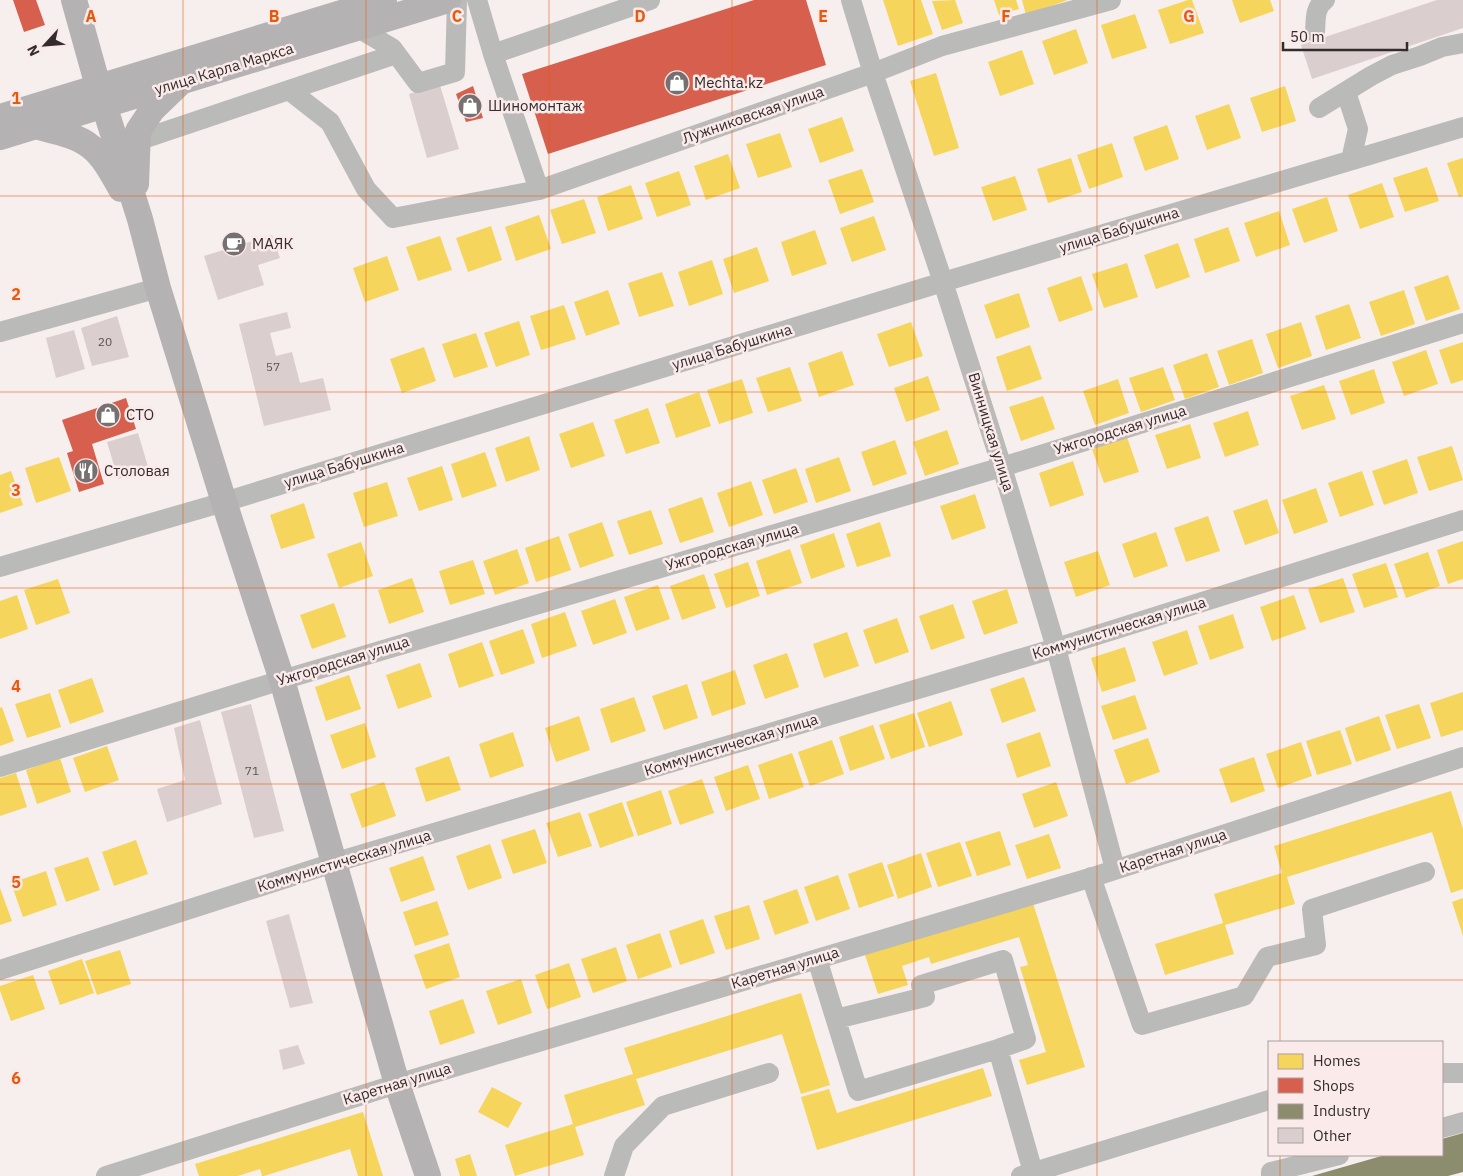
<svg xmlns="http://www.w3.org/2000/svg" width="1463" height="1176" viewBox="0 0 1463 1176" font-family="'IBM Plex Sans',sans-serif">
	<rect width="100%" height="100%" fill="#f7eeee"/>
	<!-- homes -->
	<path fill="#f6d55c" d="M883,0H921L933,34L898,46Z
		M955,0L963,23L942,30L932,1Z
		M994,0H1016L1019,9L999,15Z
		M1022,0H1068L1026,15Z
		M1188,0H1192L1204,33L1170,44L1158,10Z
		M1232,0H1270L1274,11L1240,23Z
		M1135,14L1147,48L1112,59L1101,25Z
		M1076,29L1088,63L1054,75L1042,41Z
		M1022,50L1034,84L1000,96L988,62Z
		M936,73L959,148L934,156L910,81Z
		M1285,86L1296,121L1262,132L1250,98Z
		M1229,104L1241,138L1207,150L1195,116Z
		M842,117L854,151L820,163L808,129Z
		M1167,125L1179,159L1145,171L1133,137Z
		M780,133L792,167L758,178L746,144Z
		M1112,143L1123,177L1089,189L1077,155Z
		M728,154L740,188L706,200L694,166Z
		M1071,158L1082,192L1048,203L1037,169Z
		M1463,158V195L1459,197L1447,163Z
		M1427,167L1439,201L1405,212L1393,178Z
		M862,169L874,202L840,214L828,180Z
		M679,171L691,205L657,217L645,183Z
		M1015,176L1027,210L993,221L981,187Z
		M1382,183L1394,217L1360,229L1348,195Z
		M631,185L643,219L608,231L597,197Z
		M1327,197L1338,231L1304,243L1292,209Z
		M584,199L596,233L562,244L550,210Z
		M1279,211L1290,245L1256,257L1244,223Z
		M539,215L551,249L516,261L505,227Z
		M874,216L886,250L852,262L840,228Z
		M491,226L502,260L468,272L456,238Z
		M1228,227L1240,261L1205,273L1194,239Z
		M815,230L827,264L792,276L781,242Z
		M440,236L452,270L418,281L406,247Z
		M1178,243L1190,277L1156,289L1144,255Z
		M757,247L769,281L734,293L723,259Z
		M387,256L399,290L365,302L353,268Z
		M712,260L723,294L689,306L678,272Z
		M1127,263L1138,297L1104,308L1092,274Z
		M662,272L674,306L639,317L628,283Z
		M1448,275L1460,309L1426,321L1414,287Z
		M1081,276L1093,310L1059,322L1047,288Z
		M608,290L620,324L586,336L574,302Z
		M1404,290L1415,324L1381,336L1369,302Z
		M1019,293L1030,327L996,339L984,305Z
		M1349,304L1361,338L1326,350L1315,316Z
		M564,305L576,339L541,350L530,316Z
		M519,321L530,355L496,367L484,333Z
		M911,322L923,356L889,367L877,334Z
		M1301,322L1312,356L1278,368L1266,334Z
		M476,333L488,367L454,378L442,344Z
		M1252,339L1263,373L1229,385L1217,351Z
		M1463,342V380L1451,384L1439,350Z
		M1030,345L1042,379L1007,391L996,357Z
		M424,347L436,381L402,393L390,359Z
		M1426,350L1438,384L1404,396L1392,362Z
		M842,351L854,385L819,397L808,363Z
		M1207,353L1219,387L1185,399L1173,365Z
		M790,367L802,401L768,412L756,378Z
		M1163,367L1175,400L1141,412L1129,378Z
		M1374,369L1385,403L1351,415L1339,381Z
		M928,376L940,410L906,422L894,388Z
		M742,379L753,413L719,424L707,390Z
		M1118,379L1129,413L1095,425L1083,391Z
		M1324,385L1336,419L1302,430L1290,396Z
		M699,392L711,426L676,438L665,404Z
		M1043,396L1055,429L1021,441L1009,407Z
		M648,408L660,443L626,454L614,420Z
		M1248,411L1259,445L1225,457L1213,423Z
		M593,422L605,456L571,468L559,434Z
		M1190,424L1201,458L1167,469L1155,435Z
		M947,430L959,464L925,476L913,442Z
		M529,436L540,470L506,482L495,448Z
		M1127,437L1139,472L1104,483L1092,449Z
		M895,440L907,474L873,486L861,452Z
		M1452,446L1463,480L1429,491L1417,457Z
		M485,452L497,486L462,498L451,464Z
		M59,457L71,491L36,503L25,468Z
		M839,457L851,491L816,503L805,469Z
		M1407,459L1418,493L1384,505L1372,471Z
		M1073,461L1084,495L1050,507L1039,473Z
		M442,466L453,500L419,511L407,478Z
		M796,468L808,502L774,514L762,480Z
		M11,471L23,505L0,513V475Z
		M1362,471L1374,505L1340,517L1328,483Z
		M751,481L763,515L729,527L717,493Z
		M387,482L398,516L364,527L353,493Z
		M1316,488L1328,522L1294,534L1282,500Z
		M975,494L986,528L952,540L940,506Z
		M702,497L714,532L680,543L668,509Z
		M1267,499L1279,533L1245,545L1233,511Z
		M304,503L315,538L281,549L270,515Z
		M651,510L663,544L629,555L617,521Z
		M1208,516L1220,551L1186,562L1174,528Z
		M602,522L614,556L580,568L568,534Z
		M880,522L891,556L857,567L846,534Z
		M1156,532L1168,566L1134,578L1122,544Z
		M834,533L845,567L811,579L800,545Z
		M559,536L571,570L536,582L525,548Z
		M1463,541V579L1448,584L1437,550Z
		M361,542L373,576L339,588L327,554Z
		M517,549L529,583L495,595L483,561Z
		M790,549L802,583L767,595L756,561Z
		M1098,551L1110,585L1076,597L1064,562Z
		M1428,552L1440,586L1406,598L1394,564Z
		M473,560L485,594L450,605L439,571Z
		M748,562L760,596L726,608L714,574Z
		M1386,563L1398,597L1364,608L1352,574Z
		M704,574L716,608L682,620L670,586Z
		M412,578L424,612L389,624L378,590Z
		M1343,578L1355,612L1320,623L1308,589Z
		M58,579L70,613L36,625L24,590Z
		M658,585L670,619L636,631L624,597Z
		M1007,589L1018,623L984,635L972,601Z
		M17,595L28,629L0,639V601Z
		M1294,595L1306,629L1272,641L1260,607Z
		M615,599L627,633L593,645L581,611Z
		M334,603L346,637L312,649L300,615Z
		M953,604L965,638L931,650L919,616Z
		M565,612L577,646L542,658L531,624Z
		M1233,614L1244,648L1210,660L1198,626Z
		M897,618L909,652L875,664L863,630Z
		M523,629L535,663L501,675L489,641Z
		M1187,630L1198,664L1164,676L1152,642Z
		M847,632L859,666L824,678L813,644Z
		M482,642L494,676L459,688L448,654Z
		M1125,647L1136,681L1102,692L1091,658Z
		M787,653L799,687L765,699L753,665Z
		M420,663L432,697L398,709L386,675Z
		M735,670L746,704L712,716L701,682Z
		M349,675L361,709L326,721L315,687Z
		M1024,677L1036,711L1002,723L990,689Z
		M92,678L104,712L70,724L58,690Z
		M687,684L698,718L664,730L652,696Z
		M1463,692V730L1441,737L1430,703Z
		M50,693L61,727L27,738L15,704Z
		M1135,695L1147,729L1113,740L1101,706Z
		M634,697L646,731L611,743L600,709Z
		M951,701L963,735L929,747L917,713Z
		M1419,704L1431,738L1397,749L1385,715Z
		M2,707L14,741L0,746V708Z
		M914,713L925,747L891,759L879,725Z
		M579,716L590,750L556,762L545,728Z
		M1379,716L1391,750L1356,762L1345,728Z
		M365,723L376,757L342,769L330,735Z
		M873,725L885,759L850,771L839,737Z
		M1340,730L1352,764L1317,775L1306,741Z
		M513,732L524,766L490,778L479,744Z
		M1040,732L1051,766L1017,778L1006,744Z
		M1148,738L1160,772L1126,784L1114,750Z
		M832,740L844,774L810,786L798,752Z
		M1301,742L1312,776L1278,788L1266,754Z
		M107,746L119,780L85,792L73,758Z
		M792,753L804,787L769,799L758,765Z
		M449,756L461,790L426,802L415,768Z
		M1254,757L1265,791L1231,803L1219,769Z
		M60,758L71,792L37,804L26,770Z
		M748,765L760,799L726,811L714,777Z
		M16,773L27,807L0,816V778Z
		M702,779L714,813L680,825L668,791Z
		M384,782L396,816L362,828L350,794Z
		M1056,782L1068,816L1034,828L1022,794Z
		M661,790L672,824L638,836L626,802Z
		M1451,791L1463,829V889L1451,893L1432,832L1287,877L1295,904L1225,925L1234,954L1165,975L1155,944L1223,923L1214,894L1282,873L1274,846Z
		M622,802L634,836L600,848L588,814Z
		M580,812L592,846L558,857L546,823Z
		M535,829L547,863L513,874L501,840Z
		M1000,831L1011,865L977,876L965,842Z
		M1049,834L1061,868L1027,879L1015,845Z
		M136,840L148,874L114,886L102,852Z
		M960,842L972,876L938,887L926,853Z
		M490,844L502,878L468,890L456,856Z
		M921,853L932,887L898,899L887,865Z
		M423,856L435,890L401,902L389,868Z
		M88,857L100,890L66,902L54,868Z
		M882,862L894,896L859,908L848,874Z
		M46,871L57,905L23,917L11,883Z
		M838,875L850,909L816,921L804,887Z
		M0,888L12,921L0,925Z
		M797,889L809,923L775,935L763,901Z
		M1463,898V936L1452,902Z
		M1032,900L1085,1067L1027,1085L1019,1060L1046,1052L1020,967L1028,965L1019,937L931,964L929,957L902,966L908,985L878,994L864,952Z
		M437,901L449,935L415,946L403,912Z
		M749,905L760,939L726,950L714,916Z
		M703,919L715,953L680,965L669,931Z
		M660,933L672,967L638,979L626,945Z
		M449,943L460,977L426,989L414,955Z
		M616,947L627,981L593,993L581,959Z
		M120,950L131,984L97,995L85,961Z
		M82,959L94,993L60,1005L48,971Z
		M569,963L581,997L547,1009L535,975Z
		M33,975L45,1009L11,1021L0,991V986Z
		M521,979L532,1013L498,1025L486,991Z
		M801,993L830,1085L801,1094L782,1034L636,1079L645,1105L575,1127L584,1155L515,1176L505,1145L573,1124L564,1095L633,1074L624,1048Z
		M463,999L475,1033L440,1045L429,1011Z
		M983,1068L992,1096L817,1150L801,1097L829,1089L837,1113Z
		M492,1087L522,1103L508,1128L478,1112Z
		M363,1112L383,1176H358L350,1149L264,1176H262L260,1169L238,1176H199L195,1164Z
		M470,1154L477,1176H460L455,1159Z"/>
	<!-- shops -->
	<path fill="#d6604d" d="M13,0H36L45,25L24,32Z
		M754,0H806L826,65L548,154L522,74Z
		M473,86L483,118L466,122L456,94Z
		M126,398L136,429L92,444L104,484L79,492L67,453L73,451L62,420Z"/>
	<!-- industry -->
	<path fill="#8c8c6e" d="M1463,1133V1172L1448,1176H1312L1385,1155H1442V1139Z"/>
	<!-- building -->
	<path fill="#dbcece" d="M1437,0H1463V28L1312,79L1301,45Z
		M440,85L459,149L427,158L409,94Z
		M272,235L280,258L258,265L264,285L218,300L204,256Z
		M287,312L291,328L270,333L276,356L292,352L300,383L323,378L331,410L264,426L239,324Z
		M117,316L129,357L92,366L81,328Z
		M74,330L85,369L56,378L46,338Z
		M138,433L149,470L118,479L107,442Z
		M251,704L284,831L254,838L221,712Z
		M200,720L222,804L167,822L157,789L185,780L174,728Z
		M289,914L313,1003L290,1008L266,921Z
		M298,1045L305,1064L283,1070L279,1050Z"/>
	<g fill="none" stroke-linecap="round" stroke-linejoin="round">
		<!-- minor -->
		<path stroke="#babab9" stroke-width="20" d="M477,0L493,54L539,190
			M851,0L873,73L943,282L1002,467L1056,648L1115,869
			M358,28L392,48L418,83L455,72L457,0
			M1315,32C1316,20 1314,8 1325,0
			M493,54L650,0
			M289,90L330,122L366,189L393,218L539,190L873,73L942,46L1111,0
			M1346,92L1358,129L1351,160
			M1319,108L1371,76L1392,65L1420,56L1442,47L1463,43
			M137,141L396,54
			M0,332L158,288
			M0,567L224,502L943,282L1463,127
			M0,767L282,680L1002,467L1463,323
			M1091,877L1142,1025L1244,996L1267,957L1316,945L1312,909L1425,872
			M817,959L858,1091L998,1049L1033,1172
			M0,970L333,863L1056,648L1463,520
			M836,1019L925,997L921,985L1003,960L1026,1039L998,1049
			M1442,1073H1463
			M1442,1128L1463,1122
			M106,1176L397,1084L1096,876L1463,757
			M614,1176L624,1146L663,1106L769,1073
			M1021,1176L1269,1100
			M1271,1176V1172L1339,1155"/>
		<!-- major -->
		<path stroke="#b4b2b2" stroke-width="26" d="M74,0L98,86L140,219L158,288L224,502L282,680L397,1084L428,1176
			M0,117L384,0
			M35,126C53,131 77,135 91,147C104,157 113,175 121,189
			M0,137L448,0
			M136,184L138,131L152,110L179,84"/>
	</g>
	<!-- grid -->
	<path fill="none" stroke="#e8590c" stroke-width="1" stroke-opacity="0.55" d="M183,0V1176M366,0V1176M549,0V1176M732,0V1176M914,0V1176M1097,0V1176M1280,0V1042M0,196H1463M0,392H1463M0,588H1463M0,784H1463M0,980H1463M1280,1155V1176"/>
	<!-- icons -->
	<defs>
		<symbol id="shop-disc" viewBox="-11 -11 22 22"><circle r="9.5" fill="#777070" stroke="#fbeaea"/><path d="M-5-2.5h2.3a2.7 3.5 0 0 1 5.4 0H5L5.5 6h-11ZM-1.5-2.5h3a1.5 2.3 0 0 0-3 0Z" fill="#fff"/></symbol>
		<symbol id="cafe-disc" viewBox="-11 -11 22 22"><circle r="9.5" fill="#777070" stroke="#fbeaea"/><path d="M-5.5-4.5H6V0H3Q3 3.5 0 3.5H-2.5Q-5.5 3.5-5.5 0ZM3-3.2v2h1.7v-2ZM-6 4.5H4V6H-6Z" fill="#fff"/></symbol>
		<symbol id="restaurant-disc" viewBox="-11 -11 22 22"><circle r="9.5" fill="#777070" stroke="#fbeaea"/><path d="M-5-6h1v4h1v-4h1v4h1v-4h1v5L-1.5 .5V6h-2V.5L-5-1ZM5-6V6H3V1.5H1.5Q1.5-4 5-6Z" fill="#fff"/></symbol>
	</defs>
	<g fill-rule="evenodd">
		<use href="#shop-disc" x="663" y="69" width="28" height="28"/>
		<use href="#shop-disc" x="456" y="92" width="28" height="28"/>
		<use href="#cafe-disc" x="220" y="230" width="28" height="28"/>
		<use href="#shop-disc" x="94" y="401" width="28" height="28"/>
		<use href="#restaurant-disc" x="72" y="457" width="28" height="28"/>
	</g>
	<g text-anchor="middle" stroke-width="5" stroke-linejoin="round" paint-order="stroke">
		<!-- number labels -->
		<g font-size="12" fill="#5c5454">
			<text x="105" y="346">20</text>
			<text x="273" y="371">57</text>
			<text x="252" y="775">71</text>
		</g>
		<!-- street labels -->
		<g font-size="15" fill="#322c2c" stroke="#fbeaea">
			<text transform="translate(224 69) rotate(-17)" y="5">улица Карла Маркса</text>
			<text transform="translate(753 115) rotate(-19)" y="5">Лужниковская улица</text>
			<text transform="translate(1119 230) rotate(-17)" y="5">улица Бабушкина</text>
			<text transform="translate(732 347) rotate(-17)" y="5">улица Бабушкина</text>
			<text transform="translate(1120 430) rotate(-17)" y="5">Ужгородская улица</text>
			<text transform="translate(991 432) rotate(73)" y="5">Винницкая улица</text>
			<text transform="translate(344 465) rotate(-17)" y="5">улица Бабушкина</text>
			<text transform="translate(732 547) rotate(-16)" y="5">Ужгородская улица</text>
			<text transform="translate(1119 628) rotate(-17)" y="5">Коммунистическая улица</text>
			<text transform="translate(343 661) rotate(-17)" y="5">Ужгородская улица</text>
			<text transform="translate(731 745) rotate(-17)" y="5">Коммунистическая улица</text>
			<text transform="translate(1173 851) rotate(-18)" y="5">Каретная улица</text>
			<text transform="translate(344 861) rotate(-17)" y="5">Коммунистическая улица</text>
			<text transform="translate(785 968) rotate(-17)" y="5">Каретная улица</text>
			<text transform="translate(397 1084) rotate(-17)" y="5">Каретная улица</text>
		</g>
		<!-- poi labels -->
		<g font-size="15" fill="#322c2c" stroke="#fbeaea" text-anchor="start">
			<text x="694" y="88">Mechta.kz</text>
			<text x="488" y="111">Шиномонтаж</text>
			<text x="252" y="249">МАЯК</text>
			<text x="126" y="420">СТО</text>
			<text x="104" y="476">Столовая</text>
		</g>
	</g>
	<g font-size="16" text-anchor="middle" font-weight="bold" fill="#e8590c" stroke="#fbeaea" stroke-width="5" stroke-linejoin="round" paint-order="stroke">
		<text x="91" y="22">A</text>
		<text x="274" y="22">B</text>
		<text x="457" y="22">C</text>
		<text x="640" y="22">D</text>
		<text x="823" y="22">E</text>
		<text x="1006" y="22">F</text>
		<text x="1189" y="22">G</text>
		<text x="16" y="104">1</text>
		<text x="16" y="300">2</text>
		<text x="16" y="496">3</text>
		<text x="16" y="692">4</text>
		<text x="16" y="888">5</text>
		<text x="16" y="1084">6</text>
	</g>
	<!-- legend -->
	<rect x="1268" y="1041" width="175" height="115" fill="#fbeaea" stroke="#ab9e9e"/>
	<rect x="1278" y="1054" width="25" height="15" fill="#f6d55c" stroke="#ab9e9e"/>
	<text x="1313" y="1066" font-size="15" fill="#322c2c">Homes</text>
	<rect x="1278" y="1078" width="25" height="15" fill="#d6604d" stroke="#ab9e9e"/>
	<text x="1313" y="1091" font-size="15" fill="#322c2c">Shops</text>
	<rect x="1278" y="1104" width="25" height="15" fill="#8c8c6e" stroke="#ab9e9e"/>
	<text x="1313" y="1116" font-size="15" fill="#322c2c">Industry</text>
	<rect x="1278" y="1128" width="25" height="15" fill="#dbcece" stroke="#ab9e9e"/>
	<text x="1313" y="1141" font-size="15" fill="#322c2c">Other</text>
	<!-- north arrow -->
	<g transform="translate(45 45) rotate(244)" stroke="#fbeaea" stroke-width="4" paint-order="stroke">
	<path d="M0-4L9 19L0 12L-9 19Z" fill="#322c2c"/>
	<text y="-8" font-size="14" font-weight="bold" text-anchor="middle" fill="#322c2c">N</text>
	</g>
	<!-- scale -->
	<path d="M1283 42v8h124v-8" fill="none" stroke="#322c2c" stroke-width="2.5"/>
	<text x="1290" y="42" font-size="15" fill="#322c2c" stroke="#fbeaea" stroke-width="4" paint-order="stroke">50 m</text>
</svg>
